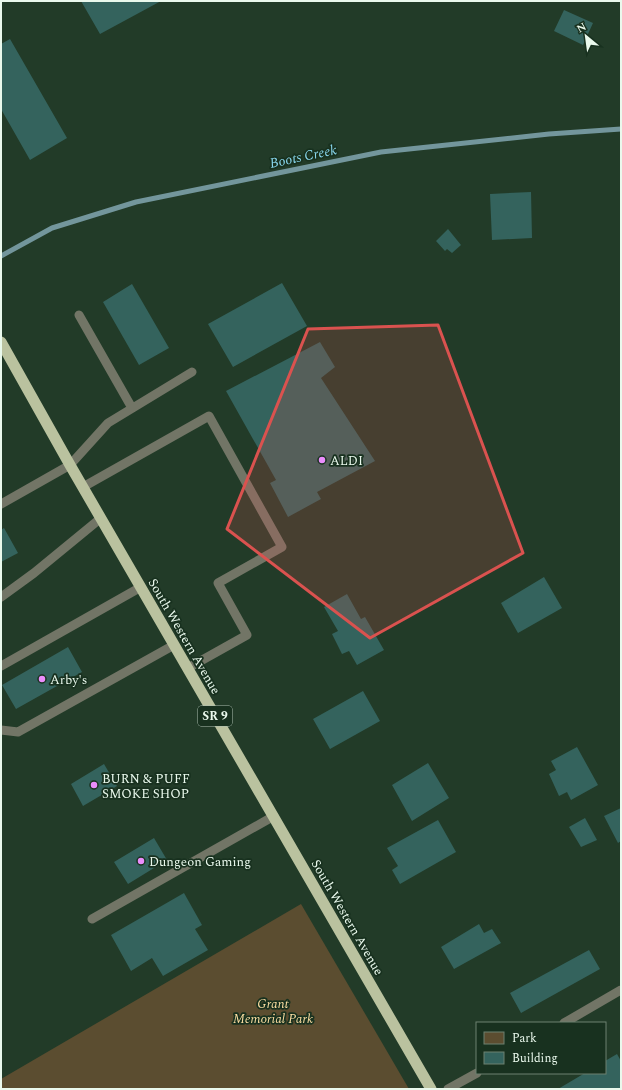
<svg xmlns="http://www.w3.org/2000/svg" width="622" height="1090" viewBox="0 0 622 1090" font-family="Spectral,serif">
	<rect width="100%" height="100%" fill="#223b28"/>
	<!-- green -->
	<path fill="#5b4d30" d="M301,904L409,1089H1V1079Z"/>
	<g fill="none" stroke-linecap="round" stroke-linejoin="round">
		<!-- stream -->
		<path stroke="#73969c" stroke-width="5" d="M1,256L52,228L136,202L381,152L549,134L621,129"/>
	</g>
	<!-- building -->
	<path fill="#34635d" d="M81,1H161L100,34Z
		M564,10L593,23L583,45L554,31Z
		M10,39L67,138L30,160L1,109V44Z
		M531,192L532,238L492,240L490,194Z
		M448,229L461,245L452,253L447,249L445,251L436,241Z
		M282,283L307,326L233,367L208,324Z
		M132,284L169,348L139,365L103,302Z
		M320,342L335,367L321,378L375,461L317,492L321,499L288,517L270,483L276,480L226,391Z
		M4,528L18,553L1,562V530Z
		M544,577L562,608L518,633L501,603Z
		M347,594L361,619L365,617L384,650L357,665L349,651L342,654L332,634L338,631L324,607Z
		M68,647L82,672L16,709L2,685Z
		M363,691L380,721L330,749L313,719Z
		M577,747L598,785L571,800L567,792L559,796L549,774L556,770L551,761Z
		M428,763L449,798L412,821L392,785Z
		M104,764L117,786L83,806L71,784Z
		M621,808V841L618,843L604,816Z
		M585,818L597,840L581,847L569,827Z
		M438,820L456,852L400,884L392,870L398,866L387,848Z
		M154,838L167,860L128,884L114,862Z
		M184,893L202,925L195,929L208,950L163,976L152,958L131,971L111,935Z
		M479,924L484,933L492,929L501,943L454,969L441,947Z
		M589,950L600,969L521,1013L510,993Z
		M617,1054L621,1061V1089H558L585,1073H605V1061Z"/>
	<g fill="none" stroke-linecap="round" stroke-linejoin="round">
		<!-- service -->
		<path stroke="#727566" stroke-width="9" d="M79,315L132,408
			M83,487L209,416L282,547L218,583L247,635L188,668
			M1,504L70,465L108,423L192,372
			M1,597L34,573L101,518
			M1,666L141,587
			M1,730L18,732L174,645
			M92,919L274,816
			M564,1023L621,990
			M448,1089L477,1073"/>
		<!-- trunk -->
		<path stroke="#bac29f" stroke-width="11" d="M1,342L70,465L431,1089"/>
	</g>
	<!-- marked area -->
	<path fill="#da524f" fill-opacity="0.2" stroke="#da524f" stroke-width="3" stroke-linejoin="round" d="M438,325L523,553L370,638L227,529L308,329Z"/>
	<!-- markers -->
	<g fill="#eb8dfc" stroke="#18311f" stroke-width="1.5">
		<circle cx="322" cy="460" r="4"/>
		<circle cx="42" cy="679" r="4"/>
		<circle cx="94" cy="785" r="4"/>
		<circle cx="141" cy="861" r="4"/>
	</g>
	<g text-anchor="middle" stroke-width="3.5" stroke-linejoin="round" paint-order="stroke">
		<!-- shield labels -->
		<rect fill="#18311f" stroke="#abbdaf" stroke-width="1" x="198" y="706" width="34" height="20" rx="3"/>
		<g font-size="12" font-weight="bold" fill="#eaf9ed">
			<text x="215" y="720">SR 9</text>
		</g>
		<!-- poi labels -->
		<g font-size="13" fill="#eaf9ed" stroke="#18311f" text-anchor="start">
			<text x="330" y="465">ALDI</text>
			<text x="50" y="684">Arby's</text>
			<text x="102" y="783">BURN &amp; PUFF<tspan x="102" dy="15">SMOKE SHOP</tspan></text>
			<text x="149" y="866">Dungeon Gaming</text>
		</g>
		<!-- street labels -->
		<g font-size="13" fill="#eaf9ed" stroke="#18311f">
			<text transform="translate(185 636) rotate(60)" y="5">South Western Avenue</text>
			<text transform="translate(348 917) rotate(60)" y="5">South Western Avenue</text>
		</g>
		<!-- park labels -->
		<g font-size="13" font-style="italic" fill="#fcdea2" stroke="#18311f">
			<text x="273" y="1008">Grant<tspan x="273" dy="15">Memorial Park</tspan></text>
		</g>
		<!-- water labels -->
		<g font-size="14" font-style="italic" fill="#8ad8ef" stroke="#18311f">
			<text transform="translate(303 156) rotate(-12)" y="5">Boots Creek</text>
		</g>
	</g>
	<!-- border -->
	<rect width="622" height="1090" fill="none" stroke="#eaf9ed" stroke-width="4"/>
	<!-- legend -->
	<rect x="476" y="1022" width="130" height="52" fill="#18311f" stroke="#6c8171"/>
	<rect x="484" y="1032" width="20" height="12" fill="#5b4d30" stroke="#6c8171"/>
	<text x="512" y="1042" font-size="12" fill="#eaf9ed">Park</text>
	<rect x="484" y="1052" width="20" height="12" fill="#34635d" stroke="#6c8171"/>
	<text x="512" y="1062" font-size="12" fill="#eaf9ed">Building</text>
	<!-- north arrow -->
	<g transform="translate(586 36) rotate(331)" stroke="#18311f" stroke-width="3" paint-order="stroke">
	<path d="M0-3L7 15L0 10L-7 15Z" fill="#eaf9ed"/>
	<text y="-6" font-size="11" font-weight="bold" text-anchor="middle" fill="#eaf9ed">N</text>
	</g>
</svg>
